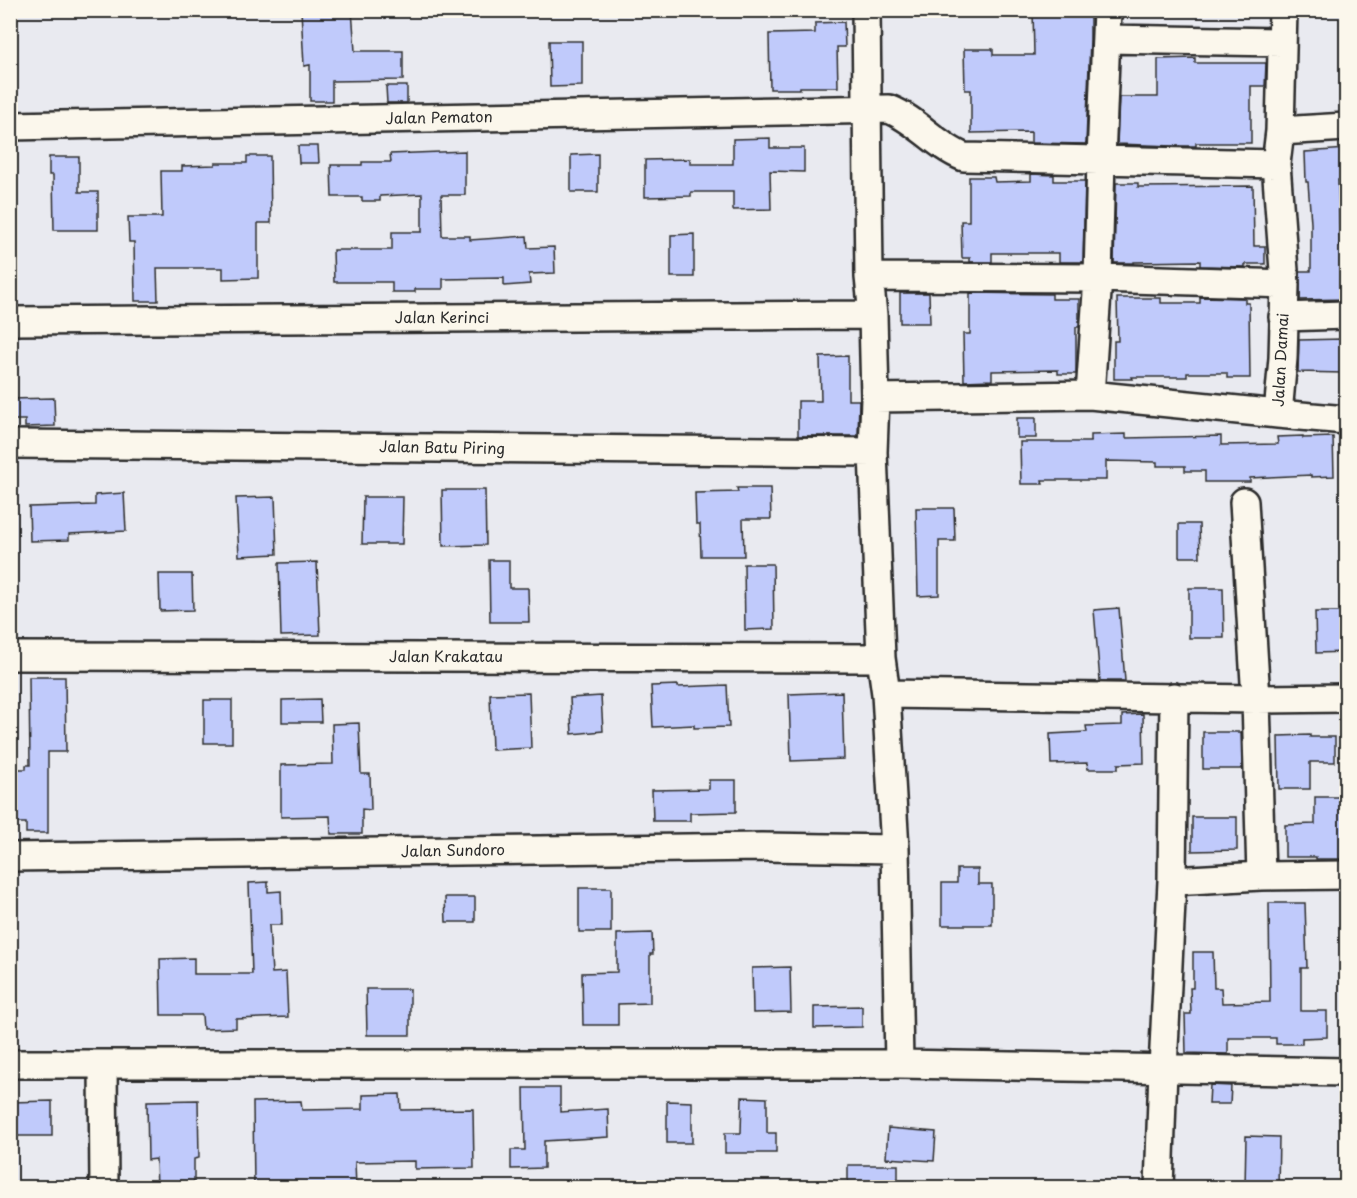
<svg xmlns="http://www.w3.org/2000/svg" width="1357" height="1198" viewBox="0 0 1357 1198" font-family="'Playpen Sans',sans-serif">
	<rect width="100%" height="100%" fill="#e9eaf0"/>
	<filter id="ink" filterUnits="userSpaceOnUse"><feTurbulence type="fractalNoise" baseFrequency=".0167" numOctaves="2"/><feDisplacementMap in="SourceGraphic" scale="12" xChannelSelector="R" yChannelSelector="G"/><feConvolveMatrix kernelMatrix="1 2 1 2 8 2 1 2 1" color-interpolation-filters="sRGB"/></filter>
	<g filter="url(#ink)">
		<!-- building -->
		<path fill="#c0cafb" stroke="#2b2b2b" stroke-width="1.5" d="M301,10H352L355,51H403V80L332,81V101H310V65L304,66Z
			M1033,10H1090V39L1086,144L1031,143V132L971,133V90H965L964,49H993V55H1034Z
			M844,22L845,47H837L838,87H800V89H770L769,34L815,33V23Z
			M549,41H582V86L550,87Z
			M1195,58V63H1266L1265,86H1251V143H1196V146H1174L1117,144L1119,97H1158V59Z
			M386,86H407V103H387Z
			M770,138V148H804V172L770,171L771,209L733,210V192H691V196L645,197V160L690,159V164H733V139Z
			M298,146H318L319,163H299Z
			M1347,149V180H1338L1340,247H1343V271H1347V299L1300,300V271H1311V223L1308,182H1306L1305,152Z
			M465,151V195H441L442,236H470V240L527,236L528,248L554,247L555,273L529,274L530,284L504,286V278L443,279V289H415V292H392V282H334L333,250H392V232H422V194L380,196V201H362V197H332L331,165H362V162H391L390,154Z
			M598,154V192H571V155Z
			M247,156H270L271,223H258V278L223,279V268H157L158,301H135L134,242H129L128,217H162L161,171H182V166L215,165V163H247Z
			M49,157H79V192H98V230H54L53,175H49Z
			M1031,174L1054,175V181H1085L1083,262H1059V253H992V262H970V258H962L961,221H969V177H994L995,182L1031,181Z
			M1116,183H1138V187L1253,186L1254,246H1265V264H1245V267L1200,266V261L1134,262V263H1114Z
			M694,234V277H671V235Z
			M900,293H929L930,323H900Z
			M970,293L1052,294V299H1079V327H1076V374H1058V370L992,371V380L964,381L963,334H970Z
			M1200,297L1245,298V303H1249L1250,378H1227V373H1187V377H1132L1133,379H1114V341H1118L1117,298H1161V303H1200Z
			M1343,339V373L1298,372L1299,340Z
			M848,356V400H859L858,436H798V401H821L820,357Z
			M54,398L55,426L25,427V420H10V399Z
			M1017,418H1036V438H1017Z
			M1126,434V438L1221,436V445L1278,444L1277,437L1303,436V438L1333,437L1334,476L1311,477V475L1250,478V482H1205V471H1185V466H1157V462L1106,461V480H1042L1043,484H1021L1020,442H1091V435Z
			M737,488H770L771,519H743L744,556H701L700,524H696L695,493L738,492Z
			M442,490H485L486,545L443,546Z
			M124,493L126,531L69,534V540L30,541L29,507L95,505V495Z
			M275,497L277,554L239,556L236,498Z
			M363,497H403L402,544H362Z
			M916,508H954L955,541H939V595L918,596Z
			M1179,524H1199L1200,557H1179Z
			M489,560H509V588H528L529,622H490Z
			M317,562L320,635L281,636L279,563Z
			M744,564H773L774,629L745,630Z
			M159,574H192L193,610L160,611Z
			M1189,588H1223L1224,638H1189Z
			M1119,608L1125,681H1100L1094,610Z
			M1315,612H1345L1346,652L1316,653Z
			M29,677H65L66,752H48V833H26V823H10V769H26V765H30Z
			M678,685V687L727,685L729,727L694,728V725L653,727L651,686Z
			M842,692L844,759L791,761L789,694Z
			M529,693L531,748L492,750L490,694Z
			M601,696L603,731L572,734L570,698Z
			M320,699L321,722H282V700Z
			M204,700H232V743H204Z
			M1143,714L1144,763L1118,764V769H1088L1087,763L1051,764L1050,734L1087,732L1086,726L1122,725V715Z
			M359,723L361,774H370L371,810L362,809V834H331L330,816L281,817V765L333,764L332,724Z
			M1203,732H1241L1242,769H1203Z
			M1310,735V737H1335V762H1310V789H1279L1278,736Z
			M709,780H736V812L690,813V821H653L652,790L709,789Z
			M1315,797H1345L1346,859H1316V857H1285V825L1315,824Z
			M1192,817H1237V850L1192,851Z
			M957,869H978V884H992V925H942V883H957Z
			M268,882V892L281,891L282,925H269L272,973L286,972L288,1017L236,1019V1028L203,1029L202,1015H161L160,959L194,958V974H252L249,883Z
			M579,888H611V932H579Z
			M445,897H475V922H446Z
			M1269,903H1305L1307,968H1301V1011H1327V1037L1302,1038V1044H1276V1038H1228V1054L1186,1053L1185,1014H1191L1190,988H1193V952H1213L1214,988H1221L1222,1003L1270,1002Z
			M652,933L653,954H650V1003L618,1004V1025H583L582,973L617,972V934Z
			M790,967L791,1012L753,1013L752,968Z
			M366,989H410V1035H367Z
			M862,1006V1027L814,1028V1007Z
			M1210,1085L1231,1086L1230,1104H1209Z
			M524,1088H560V1112L608,1109L609,1137L544,1141V1168L511,1169V1150H525Z
			M400,1094L401,1110L473,1109L474,1168L415,1169V1161L355,1162L356,1188H254L253,1102L301,1101L302,1110L363,1109V1095Z
			M742,1097L767,1098V1133H776V1153H725V1133H741Z
			M198,1100L199,1158L194,1159V1188H157L156,1159L148,1160L147,1101Z
			M52,1101V1136H10V1102Z
			M667,1101L692,1102V1143H667Z
			M888,1128L936,1132L934,1161L886,1158Z
			M1246,1136L1279,1137L1278,1188H1245Z
			M848,1165H898V1188H848Z"/>
		<g fill="none" stroke-linecap="round" stroke-linejoin="round">
			<defs>
				<path id="minor" d="M866,10L869,277L873,315L875,398L873,452L881,658L886,694L895,849L899,1064
					M1106,39L1282,42
					M10,126L889,109C917,120 936,146 964,157L1276,164
					M1280,131L1346,127
					M869,277L1098,278L1285,284
					M1283,317L1346,315
					M10,321L873,315
					M1090,395L1098,278L1101,159L1107,10
					M875,398L1090,395L1278,414L1346,420
					M1278,414L1283,358L1285,284L1276,164L1280,131L1283,10
					M10,444L873,452
					M1244,502L1256,699L1261,876L1346,875
					M10,656L881,658
					M886,694L1256,699L1346,698
					M10,857L762,847L895,849
					M1172,881L1261,876
					M10,1064H899L1346,1072
					M103,1065L104,1188
					M1159,1188L1163,1069L1172,881L1174,697"/>
			</defs>
			<!-- minor casing -->
			<use href="#minor" stroke="#2b2b2b" stroke-width="32"/>
			<!-- minor -->
			<use href="#minor" stroke="#fbf7ec" stroke-width="27"/>
		</g>
	</g>
	<g text-anchor="middle" stroke-width="6" stroke-linejoin="round" paint-order="stroke">
		<!-- street labels -->
		<g font-size="15" fill="#2b2b2b" stroke="#fbf7ec">
			<text transform="translate(439 118) rotate(-1)" y="5">Jalan Pematon</text>
			<text x="442" y="323">Jalan Kerinci</text>
			<text transform="translate(1281 360) rotate(-87)" y="5">Jalan Damai</text>
			<text transform="translate(442 448) rotate(1)" y="5">Jalan Batu Piring</text>
			<text x="446" y="662">Jalan Krakatau</text>
			<text transform="translate(453 851) rotate(-1)" y="5">Jalan Sundoro</text>
		</g>
	</g>
	<!-- margin -->
	<rect width="1357" height="1198" fill="none" stroke="#fbf7ec" stroke-width="36"/>
	<rect x="18" y="18" width="1321" height="1162" fill="none" stroke="#2b2b2b" stroke-width="2" filter="url(#ink)"/>
</svg>
